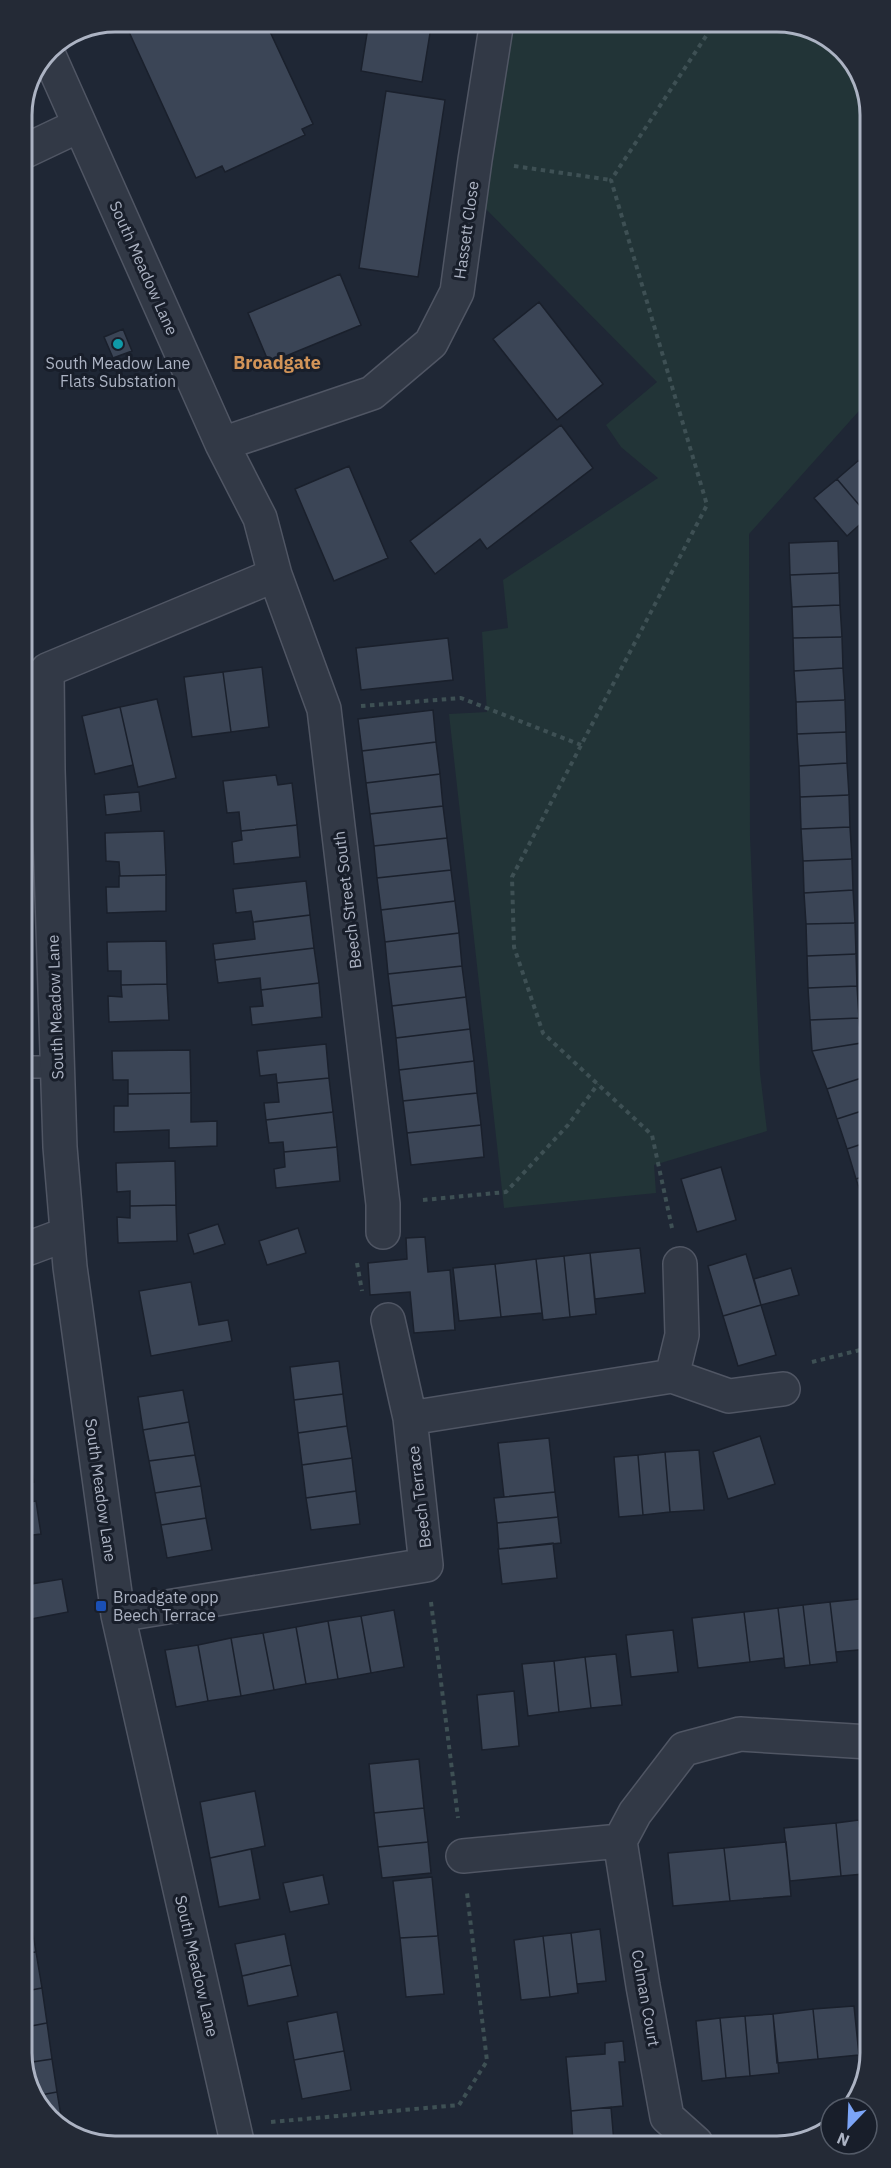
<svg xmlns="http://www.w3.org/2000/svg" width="891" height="2168" viewBox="0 0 891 2168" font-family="'IBM Plex Sans',sans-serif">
	<rect width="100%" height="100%" fill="#1f2735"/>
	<!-- green -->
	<path fill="#223437" d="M505,21H783L834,40L865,85L866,403L749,534L750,837L760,1073L767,1131L654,1165L656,1193L504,1208L449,714L487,712L482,632L508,628L503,580L658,478L621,447L606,425L657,382L477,200Z"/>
	<!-- building -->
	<path fill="#3b4556" stroke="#1a202c" stroke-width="1.5" d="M124,21H216L221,31L243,21H265L313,124L302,129L305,135L225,172L222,166L196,178Z
		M369,21H432L422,82L361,71Z
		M386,91L445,100L418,277L359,268Z
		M340,274L361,325L269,363L248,313Z
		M539,302L603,384L557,420L493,339Z
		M123,329L132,351L113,358L104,337Z
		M561,425L593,468L487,549L480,539L435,574L410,541Z
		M866,454V468L859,460Z
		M859,460L866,468V513L837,479Z
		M349,466L388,558L334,581L295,489Z
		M837,479L866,513V519L847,536L814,498Z
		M838,541L839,573L790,575L789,543Z
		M839,573L840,605L792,607L790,575Z
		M840,605L842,637L793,638L792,607Z
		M842,637L843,668L794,671L793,638Z
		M448,638L453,680L361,690L356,648Z
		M262,667L269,727L231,732L223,672Z
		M843,668L845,700L796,702L794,671Z
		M223,672L231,732L192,737L184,677Z
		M157,699L176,778L138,787L120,707Z
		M845,700L846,732L797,734L796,702Z
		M120,707L133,765L95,774L82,716Z
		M433,710L436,742L362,751L358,719Z
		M846,732L847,763L799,766L797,734Z
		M436,742L440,774L366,783L362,751Z
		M847,763L849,795L800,797L799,766Z
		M440,774L443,806L370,814L366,783Z
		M276,775L278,785L292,783L297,825L241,831L239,812L227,813L223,781Z
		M139,792L141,811L106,815L104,795Z
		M849,795L850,827L801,829L800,797Z
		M443,806L447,838L374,846L370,814Z
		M297,825L300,857L234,864L232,842L242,840L241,831Z
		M850,827L852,859L803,861L801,829Z
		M164,831L166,875L120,876L119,862L106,861L105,833Z
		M447,838L451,870L377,878L374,846Z
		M852,859L853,890L804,893L803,861Z
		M451,870L455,901L381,910L377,878Z
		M166,875V911L107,913L106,887H119V876Z
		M306,881L310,915L253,922L251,911L236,913L233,889Z
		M853,890L855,923L806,924L804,893Z
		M455,901L459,933L385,942L381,910Z
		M310,915L314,948L215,960L213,944L255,939L253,922Z
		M855,923L856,954L807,956L806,924Z
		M459,933L462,966L388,974L385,942Z
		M166,941L167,984L121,985V971H108L107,942Z
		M314,948L319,983L261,990L260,978L218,983L215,960Z
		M856,954L857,986L808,988L807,956Z
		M462,966L466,997L392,1006L388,974Z
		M319,983L322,1017L252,1025L250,1007L263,1006L261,990Z
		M167,984L169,1020L109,1022L108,996L122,997L121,985Z
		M857,986L859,1018L810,1020L808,988Z
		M466,997L470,1029L396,1038L392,1006Z
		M859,1018L861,1043L812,1051L810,1020Z
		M470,1029L474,1061L399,1070L396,1038Z
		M861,1043L868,1064V1076L827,1089L812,1051Z
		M326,1044L329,1078L277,1083L276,1074L260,1076L257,1051Z
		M190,1050L191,1093L128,1094V1080H113L112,1051Z
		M474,1061L477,1093L403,1101L399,1070Z
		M868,1076V1109L837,1119L827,1089Z
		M329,1078L333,1112L266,1120L264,1103L279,1102L277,1083Z
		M191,1093V1122L217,1121V1146L169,1148V1130L114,1132V1106H128V1094Z
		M477,1093L481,1125L407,1133L403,1101Z
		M868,1109V1142L847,1149L837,1119Z
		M333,1112L337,1147L284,1152L283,1142L269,1143L266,1120Z
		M481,1125L484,1157L411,1165L407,1133Z
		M868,1142V1175L856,1179L847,1149Z
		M337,1147L340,1181L276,1188L274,1169L285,1167L284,1152Z
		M175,1161L176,1205L130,1206V1191L117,1192L116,1163Z
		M721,1167L736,1220L697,1232L681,1179Z
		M868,1175V1208L866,1209L856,1179Z
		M176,1205L177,1241L118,1243L117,1217L130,1218V1206Z
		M218,1224L225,1244L194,1254L188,1234Z
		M298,1228L306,1253L267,1265L259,1241Z
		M425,1237L428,1272L450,1270L455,1330L414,1333L410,1292L370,1295L368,1263L407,1259L406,1238Z
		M640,1248L645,1293L595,1299L590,1253Z
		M590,1253L596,1314L570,1317L564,1256Z
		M746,1254L761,1305L723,1316L708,1266Z
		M564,1256L570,1317L543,1320L536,1259Z
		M536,1259L542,1313L501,1317L495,1264Z
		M495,1264L501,1317L459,1321L453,1268Z
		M791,1268L799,1295L761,1305L754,1279Z
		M191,1282L199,1325L228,1320L232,1341L151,1356L139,1291Z
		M761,1305L776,1355L738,1366L723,1316Z
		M339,1361L343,1394L294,1400L290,1367Z
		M24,1366H27L32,1395L24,1397Z
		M183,1390L189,1422L143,1430L138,1397Z
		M343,1394L347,1426L298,1433L294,1400Z
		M189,1422L195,1455L149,1461L143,1430Z
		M347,1426L352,1458L302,1465L298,1433Z
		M760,1436L775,1484L728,1499L713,1452Z
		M549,1438L555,1492L504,1497L498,1443Z
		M24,1446H27L34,1482L24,1485Z
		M699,1450L704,1510L670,1512L665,1452Z
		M665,1452L670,1512L643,1515L638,1455Z
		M195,1455L201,1486L155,1493L149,1461Z
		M638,1455L643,1515L619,1517L614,1457Z
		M352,1458L356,1491L306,1498L302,1465Z
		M201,1486L206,1518L161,1525L155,1493Z
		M356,1491L360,1524L311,1530L306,1498Z
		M555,1492L558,1517L497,1523L494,1498Z
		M36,1501L41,1534L25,1536L24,1503Z
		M558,1517L561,1543L499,1549L497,1523Z
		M206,1518L212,1550L167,1558L161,1525Z
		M553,1543L557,1578L502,1584L498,1549Z
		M62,1579L68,1612L26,1620L25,1585Z
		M869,1598V1649L836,1652L830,1602Z
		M830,1602L837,1662L810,1665L803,1605Z
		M803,1605L810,1665L785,1668L778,1608Z
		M778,1608L784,1658L750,1662L744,1612Z
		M394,1610L404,1667L371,1673L361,1616Z
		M744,1612L750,1662L698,1668L692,1618Z
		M361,1616L371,1673L338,1679L328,1621Z
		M328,1621L338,1679L306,1684L296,1627Z
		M296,1627L306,1684L274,1690L263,1633Z
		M673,1630L678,1672L631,1677L626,1635Z
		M263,1633L274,1690L241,1696L231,1638Z
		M231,1638L241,1696L208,1701L198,1645Z
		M198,1645L208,1701L176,1707L165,1650Z
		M616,1654L622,1705L591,1708L585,1657Z
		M585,1657L591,1708L559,1712L554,1661Z
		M554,1661L559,1712L528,1716L522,1664Z
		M514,1691L519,1746L482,1750L477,1695Z
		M419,1759L424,1808L374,1813L369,1764Z
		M255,1791L265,1846L210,1858L200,1802Z
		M424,1808L428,1842L378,1847L374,1813Z
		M859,1820L864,1874L841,1876L836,1823Z
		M836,1823L841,1876L790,1881L784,1828Z
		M428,1842L431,1873L382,1878L378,1847Z
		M786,1842L791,1896L730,1901L724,1848Z
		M724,1848L730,1901L673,1906L668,1853Z
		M251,1849L260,1899L219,1907L210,1858Z
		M323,1875L329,1904L290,1912L283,1883Z
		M432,1877L438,1936L400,1938L393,1881Z
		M25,1885L30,1915L25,1916Z
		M30,1915L36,1952L26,1953L25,1916Z
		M600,1929L606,1981L577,1984L571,1933Z
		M571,1933L578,1993L550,1997L543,1936Z
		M285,1934L291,1965L242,1976L235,1944Z
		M438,1936L444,1994L406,1997L400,1938Z
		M543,1936L550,1997L521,2000L514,1940Z
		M36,1952L42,1988L26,1991V1953Z
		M291,1965L298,1996L248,2006L242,1976Z
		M42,1988L47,2023L26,2027V1991Z
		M854,2006L859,2055L818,2059L813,2009Z
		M813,2009L818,2059L777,2063L773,2014Z
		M337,2012L344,2051L294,2060L287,2022Z
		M773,2014L779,2073L750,2076L745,2016Z
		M745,2016L750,2076L726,2078L720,2018Z
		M720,2018L726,2078L702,2081L696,2021Z
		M47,2023L52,2059L26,2063V2027Z
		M623,2041L625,2062H619L623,2106L571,2111L566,2057L605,2054V2043Z
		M344,2051L351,2090L302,2099L294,2060Z
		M52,2059L57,2092L35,2096L26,2083V2063Z
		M57,2092L63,2128H59L35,2096Z
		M611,2107L614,2143L573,2144L571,2111Z
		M419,2136L420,2145H368V2140Z"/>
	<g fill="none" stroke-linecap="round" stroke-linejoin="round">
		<defs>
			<path id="service" d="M23,1067H57"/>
			<path id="minor" d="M47,51L222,444L260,518L275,575L47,670L48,770L60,1147L70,1267L118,1615L238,2146
				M21,153L80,125
				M222,444L372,393L431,343L457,292L475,160L497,21
				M275,575L324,709L383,1204V1232
				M24,1250L67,1234
				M388,1320L410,1418
				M672,1376L682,1335L680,1264
				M118,1615L426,1565L410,1418L672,1376L729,1396L783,1389
				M463,1856L620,1841
				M696,2143L667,2117L643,1986L620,1841L635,1813L684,1749L740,1734L869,1742"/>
		</defs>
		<!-- service casing -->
		<use href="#service" stroke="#505664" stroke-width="24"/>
		<!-- minor casing -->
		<use href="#minor" stroke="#505664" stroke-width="36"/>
		<!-- path -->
		<path stroke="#3e5054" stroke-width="4" stroke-dasharray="4.5 4.5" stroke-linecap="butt" d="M514,166L611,180
			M361,706L461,698L581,745
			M423,1200L506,1192L568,1125L598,1084
			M672,1228L652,1135L543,1033L514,947L512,877L707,505L611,180L716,21
			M357,1263L362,1291
			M812,1362L868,1348
			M431,1602L458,1818
			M271,2122L459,2105L487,2061L467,1893"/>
		<!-- service -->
		<use href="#service" stroke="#323946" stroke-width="21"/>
		<!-- minor -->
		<use href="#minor" stroke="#323946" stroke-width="33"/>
	</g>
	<!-- markers -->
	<circle fill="#0f9aa8" stroke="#181e2a" stroke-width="2" cx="118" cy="344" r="6"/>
	<rect fill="#1a4fb4" stroke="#181e2a" stroke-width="2" x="95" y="1600" width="12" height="12" rx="3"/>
	<g text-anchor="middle" stroke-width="6" stroke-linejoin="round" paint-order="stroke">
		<!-- street labels -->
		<g font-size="16" fill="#acb3c3" stroke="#181e2a">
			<text transform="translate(466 230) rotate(-82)" y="6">Hassett Close</text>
			<text transform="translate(144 268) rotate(66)" y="6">South Meadow Lane</text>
			<text transform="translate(347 900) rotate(-97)" y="6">Beech Street South</text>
			<text transform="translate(55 1007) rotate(-92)" y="6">South Meadow Lane</text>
			<text transform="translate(101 1490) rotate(82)" y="6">South Meadow Lane</text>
			<text transform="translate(419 1497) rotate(-97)" y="6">Beech Terrace</text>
			<text transform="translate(197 1966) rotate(77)" y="6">South Meadow Lane</text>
			<text transform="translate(646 1998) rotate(80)" y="6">Colman Court</text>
		</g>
		<!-- poi labels -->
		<g font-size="16" fill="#acb3c3" stroke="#181e2a">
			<text x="118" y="369">South Meadow Lane<tspan x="118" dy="18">Flats Substation</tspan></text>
			<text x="113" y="1603" text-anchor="start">Broadgate opp<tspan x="113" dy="18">Beech Terrace</tspan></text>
		</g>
		<!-- neighbourhood labels -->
		<g font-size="18" font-weight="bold" fill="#d29458" stroke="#181e2a">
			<text x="277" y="369">Broadgate</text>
		</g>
	</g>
	<!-- crop -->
	<path d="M0 0H891V2168H0ZM115 32H777A83 83 0 0 1 860 115V2053A83 83 0 0 1 777 2136H115A83 83 0 0 1 32 2053V115A83 83 0 0 1 115 32Z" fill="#242a36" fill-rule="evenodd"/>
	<path fill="none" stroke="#acb3c3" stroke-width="3" d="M115 32H777A83 83 0 0 1 860 115V2053A83 83 0 0 1 777 2136H115A83 83 0 0 1 32 2053V115A83 83 0 0 1 115 32Z"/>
	<!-- north arrow -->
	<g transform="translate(849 2126) rotate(203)"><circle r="28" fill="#181e2a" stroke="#535a67" stroke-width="1.5"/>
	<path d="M0-4.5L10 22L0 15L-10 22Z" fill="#7ca5f7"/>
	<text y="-9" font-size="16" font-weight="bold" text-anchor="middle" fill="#acb3c3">N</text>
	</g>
</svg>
